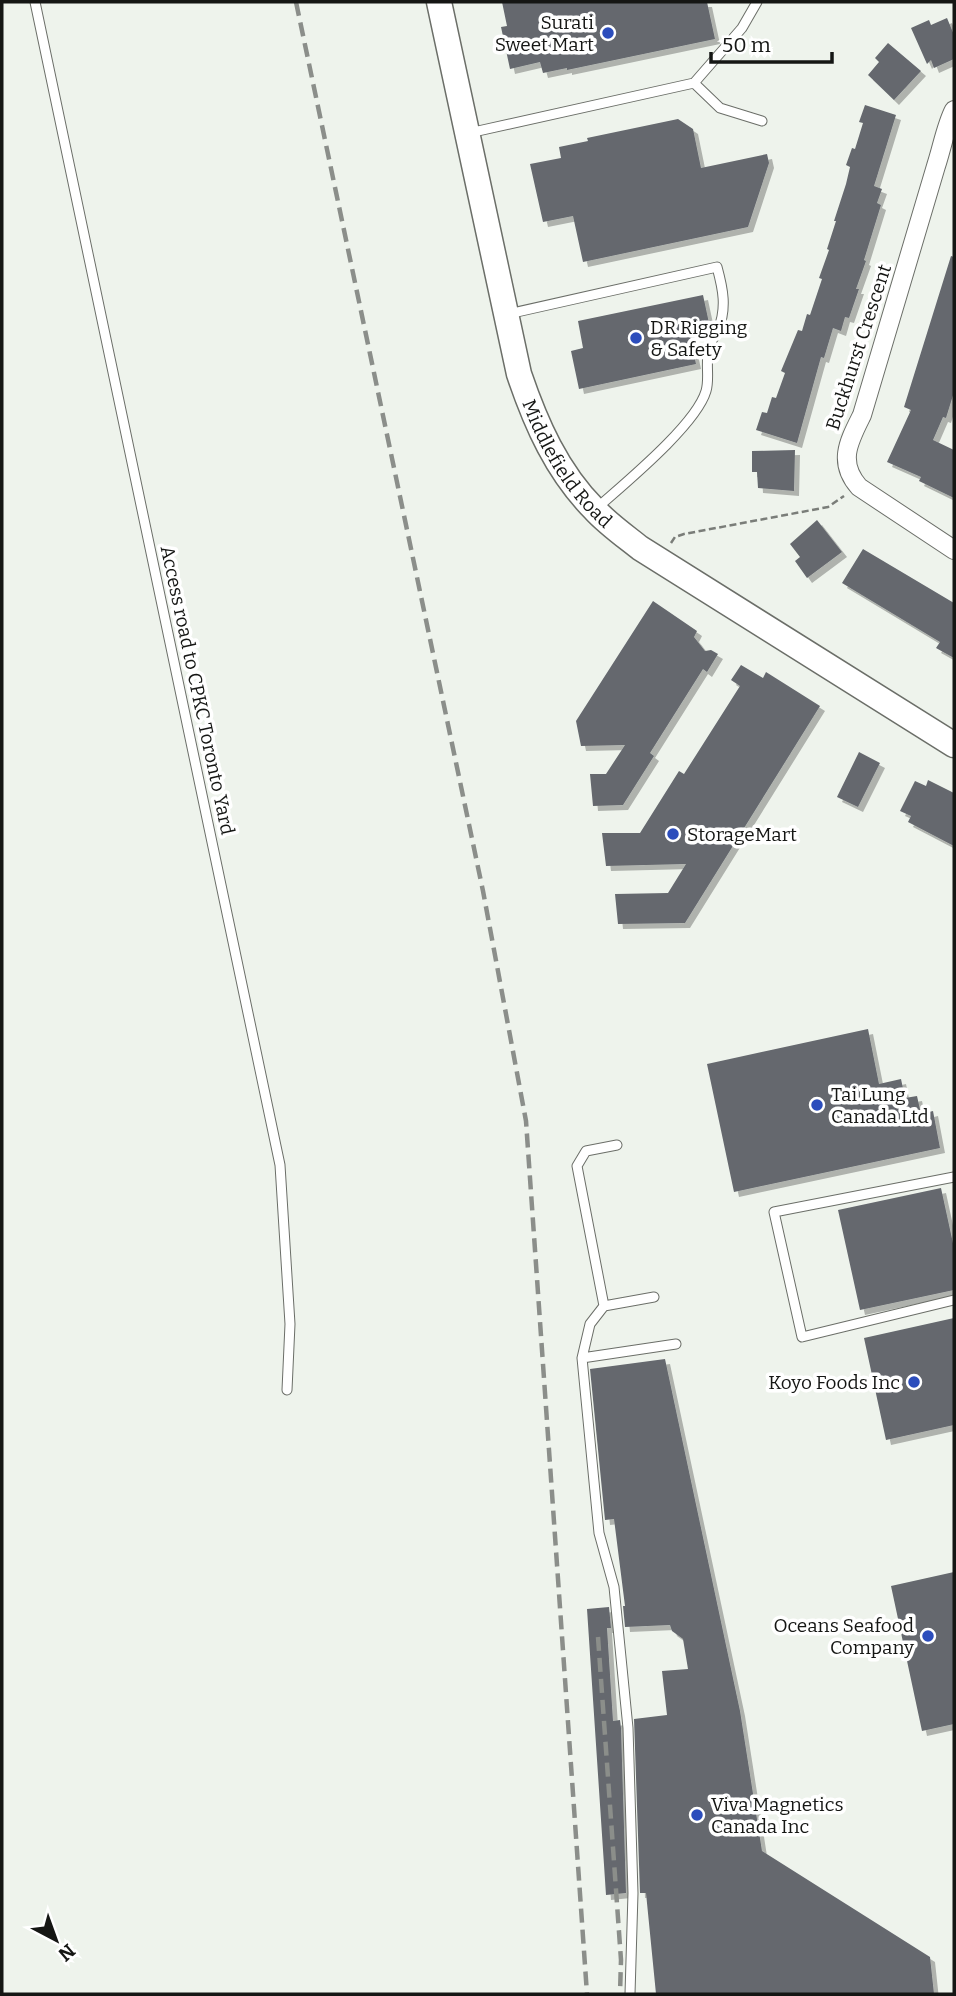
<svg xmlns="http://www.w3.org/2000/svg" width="956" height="1996" viewBox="0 0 956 1996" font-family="Bitter,serif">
	<defs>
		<filter id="shadow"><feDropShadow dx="5" dy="5" stdDeviation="0" flood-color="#0004"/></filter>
	</defs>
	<rect width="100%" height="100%" fill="#eef3ec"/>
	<!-- building -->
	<path fill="#65686e" filter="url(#shadow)" d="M502,2H707L715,39L567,70V68L543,73L540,62L510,69L501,27L507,26Z
		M947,18L954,35V59L934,68L931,60L927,64L911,28L929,20L931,25Z
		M888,43L921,71L894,100L868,75L879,62L875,58Z
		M865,105L896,115L874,186L882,189L877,203L881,205L864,260L866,261L856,289H859L849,318L845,317L841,331L833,328L824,358L821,357L797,443L756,430L762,412L767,413L772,397L776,398L785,373L781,371L798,330L802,331L807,314L810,315L822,279L819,278L829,250L827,249L836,221H834L846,184L850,167L846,165L852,148L855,149L863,123L859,122Z
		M678,119L693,129L701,168L767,154L769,163L748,227L583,262L573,216L543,222L530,164L561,158L559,147L588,141L587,138Z
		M951,256L954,257V392L946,418L943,417L933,440L954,450V498L919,481L921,477L887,462L911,410L904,407Z
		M703,295L709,323L688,327L696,364L579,389L571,351L583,348L578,321Z
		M795,450L794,491L758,488L757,472H752V451Z
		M817,520L842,552L807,578L795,561L800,557L790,544Z
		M863,549L954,603V658L936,648L940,642L842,583Z
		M653,601L697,631L694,637L705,651L711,650L718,654L707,672L703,669L650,753L654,756L623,805L593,806L590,774H606L625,745L581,746L576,721Z
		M741,665L763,678L766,672L820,706L685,923L618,924L615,894L668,893L686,864L606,866L602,833H640L679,771L684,774L740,686L731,680Z
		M859,752L880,763L858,807L837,797Z
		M928,780L954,793V846L908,822L911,816L900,811L915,781L926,786Z
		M868,1029L879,1084L901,1079L905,1098L917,1096L921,1114L933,1111L940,1148L734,1192L707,1064Z
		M941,1188L954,1248V1290L860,1310L838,1210Z
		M954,1318V1425L886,1440L864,1338Z
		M665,1359L740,1711L762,1851L930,1957L934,1994H656L646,1893H640L634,1719L667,1715L662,1671L688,1669L683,1639L672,1631L670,1625L625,1627L623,1606H625L614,1519L605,1520L590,1369Z
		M954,1572V1724L922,1731L891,1586Z
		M609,1607L611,1628H607L613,1721L620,1720L621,1728L626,1893L606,1895L587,1609Z"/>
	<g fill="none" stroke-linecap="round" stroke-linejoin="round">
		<defs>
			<path id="lane" d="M35,2L280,1165L290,1324L287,1390
				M694,83L720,108L762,121
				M469,133L694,83L742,28L757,2
				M508,314L717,267C723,289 727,308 718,330C715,336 710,342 709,349C705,363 710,378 706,391C696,425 625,483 597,508
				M954,1177L774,1212L802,1337L954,1300
				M604,1306L577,1166L586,1151L617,1145
				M582,1358L676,1344
				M630,1994L633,1893L628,1728L614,1587L599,1533L582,1358L590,1324L604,1306L654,1297"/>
			<path id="street" d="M954,110C946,125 942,148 936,166L862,415C849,441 837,462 859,487L954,550"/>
			<g id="secondary">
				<path id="s1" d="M439,2L519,374C536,424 557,472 595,510C608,524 625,536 640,548L954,745"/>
			</g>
		</defs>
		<!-- lane casing -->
		<use href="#lane" stroke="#6b6e68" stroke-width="11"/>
		<!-- street casing -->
		<use href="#street" stroke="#6b6e68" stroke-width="20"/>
		<!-- secondary casing -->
		<use href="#secondary" stroke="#6b6e68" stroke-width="27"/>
		<!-- path -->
		<path stroke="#7a7d79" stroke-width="2.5" stroke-dasharray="7 3.5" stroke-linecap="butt" d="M671,543L675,537L684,534L828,507L844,496"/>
		<!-- lane -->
		<use href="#lane" stroke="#fff" stroke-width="9"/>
		<!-- street -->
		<use href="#street" stroke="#fff" stroke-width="18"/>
		<!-- secondary -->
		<use href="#secondary" stroke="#fff" stroke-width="24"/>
		<!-- rail -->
		<path stroke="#8b8e8a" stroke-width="4.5" stroke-dasharray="14 7" stroke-linecap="butt" d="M296,2L483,891L526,1121L587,1994
			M598,1637L621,1960L620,1994"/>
	</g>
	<!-- markers -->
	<g fill="#2c4dbc" stroke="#fff" stroke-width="2.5">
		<circle cx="608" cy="33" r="7"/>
		<circle cx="636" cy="338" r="7"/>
		<circle cx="673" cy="834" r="7"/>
		<circle cx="817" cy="1105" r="7"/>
		<circle cx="914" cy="1382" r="7"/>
		<circle cx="928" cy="1636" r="7"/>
		<circle cx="697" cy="1815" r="7"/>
	</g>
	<g text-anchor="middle" stroke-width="7" stroke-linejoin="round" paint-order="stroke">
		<!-- poi labels -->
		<g font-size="19" fill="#151614" stroke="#fff" text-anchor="start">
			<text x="594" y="29" text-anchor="end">Surati<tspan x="594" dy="22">Sweet Mart</tspan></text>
			<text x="650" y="334">DR Rigging<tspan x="650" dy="22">&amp; Safety</tspan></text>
			<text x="687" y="841">StorageMart</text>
			<text x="831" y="1101">Tai Lung<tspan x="831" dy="22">Canada Ltd</tspan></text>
			<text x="900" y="1389" text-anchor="end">Koyo Foods Inc</text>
			<text x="914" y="1632" text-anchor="end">Oceans Seafood<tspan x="914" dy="22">Company</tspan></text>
			<text x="711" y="1811">Viva Magnetics<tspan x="711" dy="22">Canada Inc</tspan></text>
		</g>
		<!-- street labels -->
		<g font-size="19" fill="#151614" stroke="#fff">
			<text transform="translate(858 347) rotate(-72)" y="7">Buckhurst Crescent</text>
			<text dy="7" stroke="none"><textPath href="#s1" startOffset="483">Middlefield Road</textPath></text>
			<text transform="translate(198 690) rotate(78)" y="7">Access road to CPKC Toronto Yard</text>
		</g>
	</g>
	<!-- border -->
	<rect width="956" height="1996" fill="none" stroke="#151614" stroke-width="7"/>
	<!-- north arrow -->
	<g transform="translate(56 1940) rotate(139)" stroke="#ffffff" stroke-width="5" paint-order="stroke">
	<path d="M0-5L12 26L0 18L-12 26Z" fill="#151614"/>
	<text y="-10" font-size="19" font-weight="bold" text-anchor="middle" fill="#151614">N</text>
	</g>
	<!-- scale -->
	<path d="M711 52v10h121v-10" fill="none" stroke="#151614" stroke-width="3.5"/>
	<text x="722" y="52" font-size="21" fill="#151614" stroke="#ffffff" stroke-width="5" paint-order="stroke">50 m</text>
</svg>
